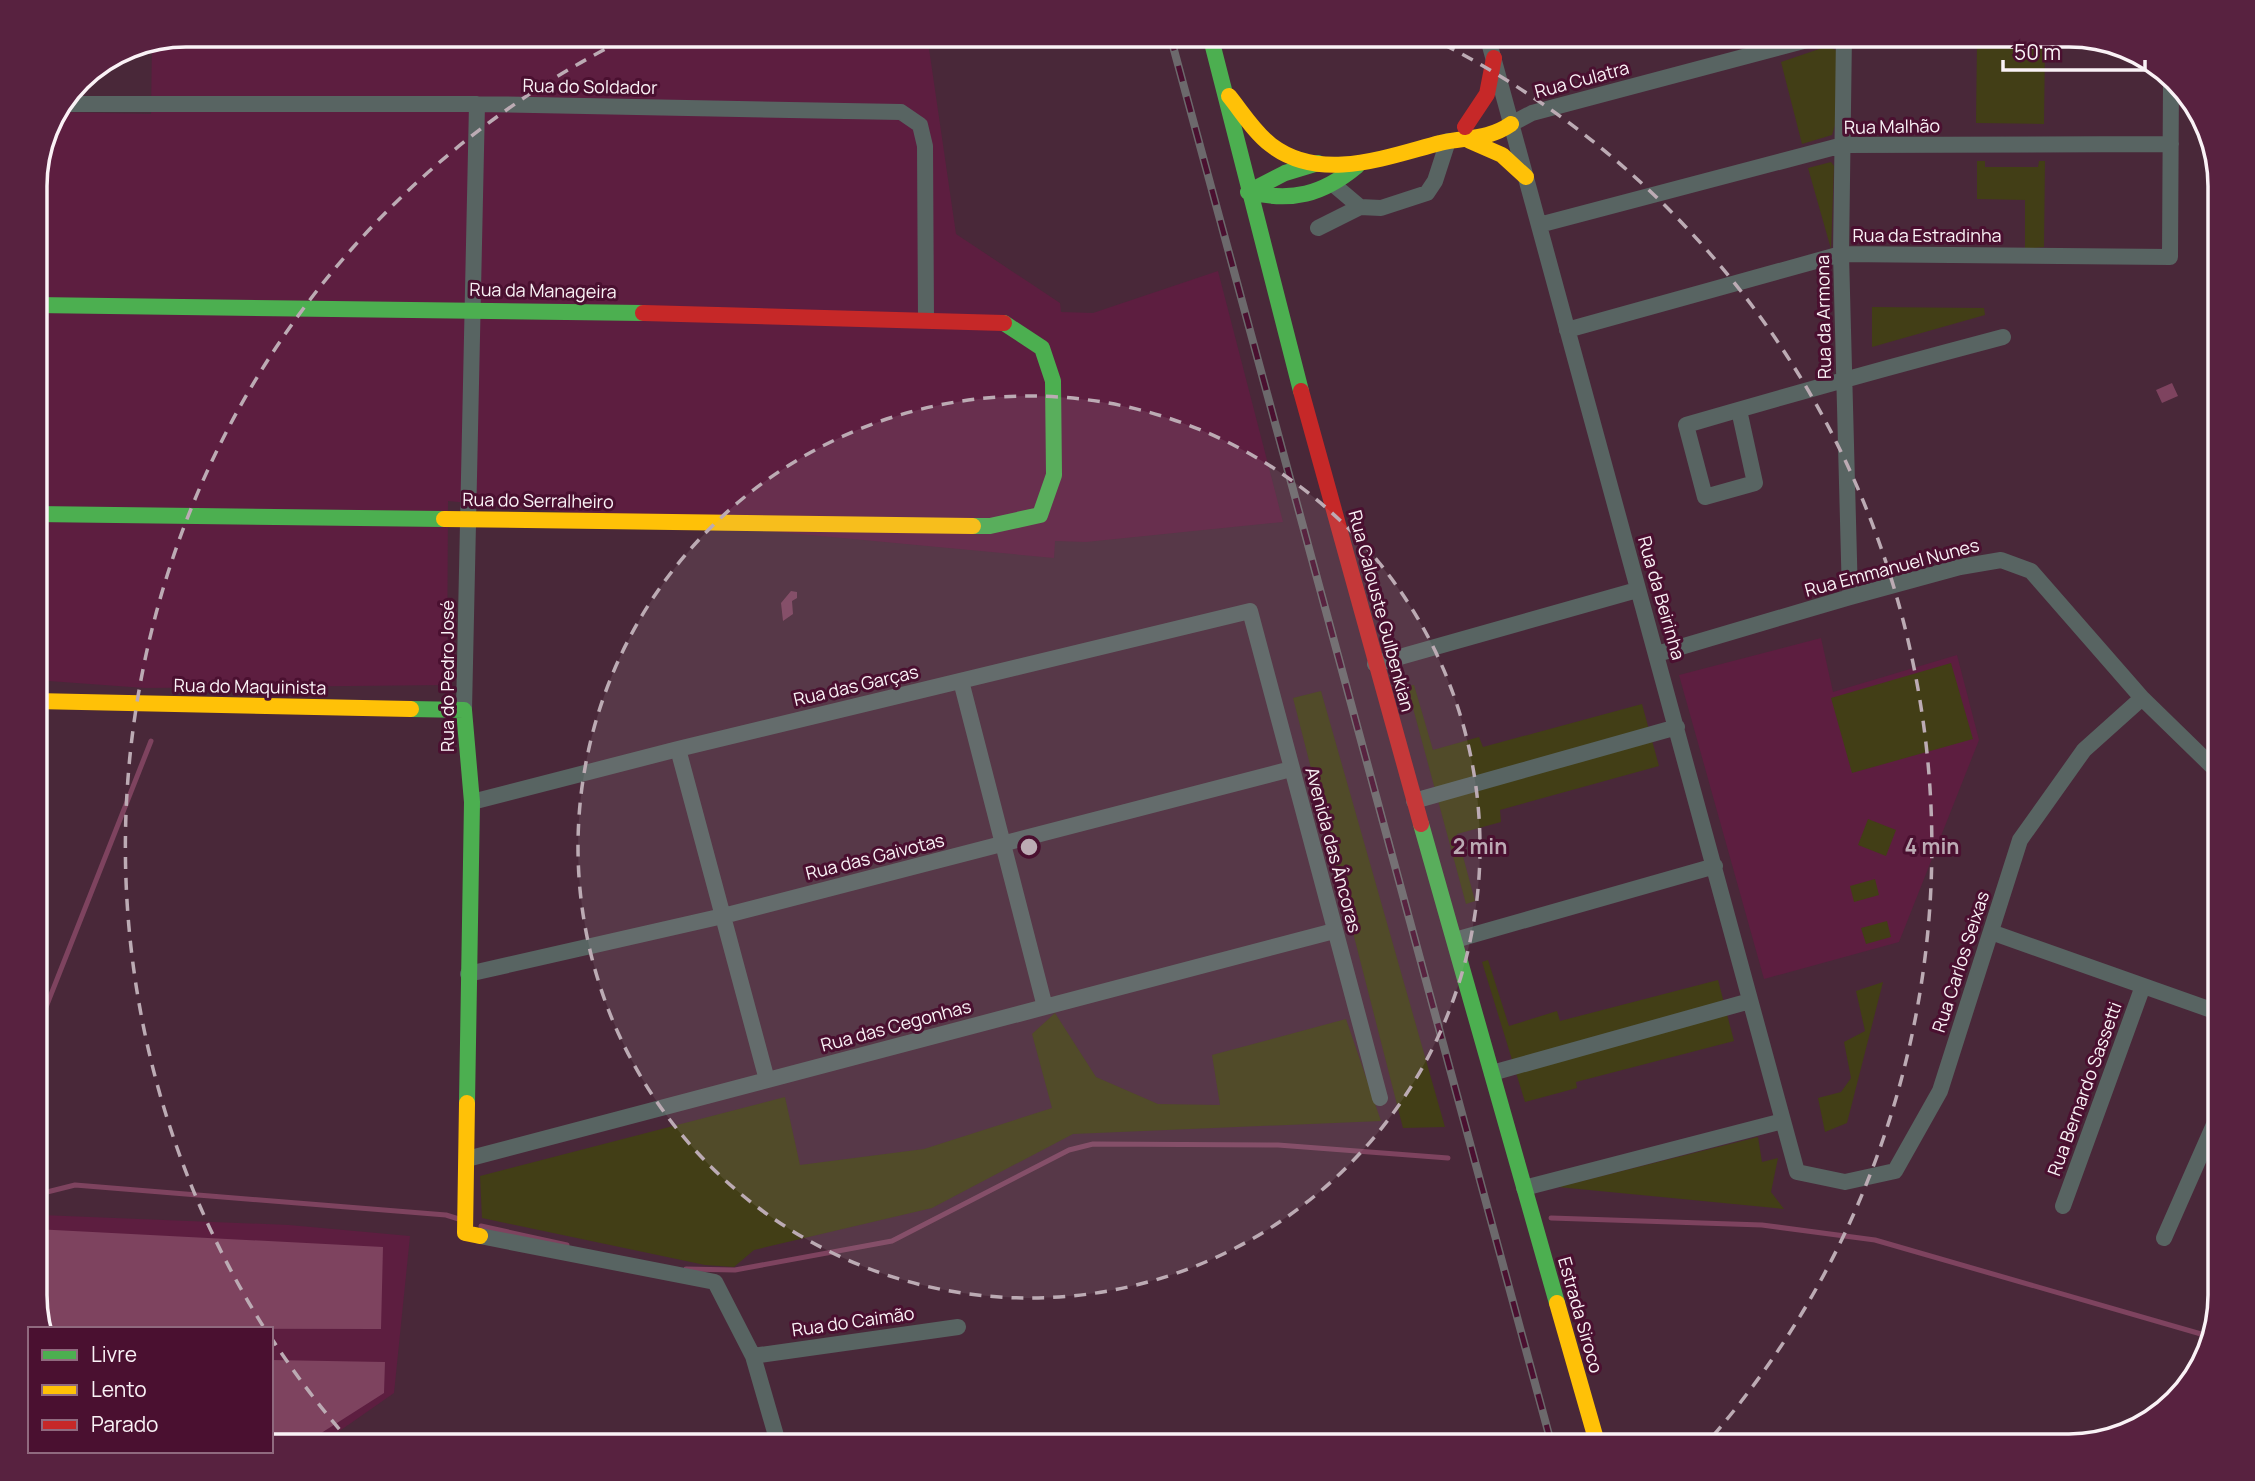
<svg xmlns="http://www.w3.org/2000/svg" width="2255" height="1481" viewBox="0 0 2255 1481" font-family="Manrope,sans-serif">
	<rect width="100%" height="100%" fill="#492839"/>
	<!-- built -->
	<path fill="#5d1e40" d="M186,35H927L956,234L1060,303L1061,312L1093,313L1218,271L1283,522L1086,542L1055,541L1054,558L448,501L447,685L145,688L35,680V176L50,120L56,112L151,114L152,42Z
		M1821,638L1833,692L1957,655L1979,740L1899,942L1764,979L1679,675Z
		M41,1215L289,1225L410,1236L394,1393L318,1446H271V1329H43L35,1305V1216Z"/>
	<!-- green -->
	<path fill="#423e16" d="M1977,43L2045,44L2044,124L1976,123Z
		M1828,46L1837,51L1839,57L1835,125L1832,135L1802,144L1781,62Z
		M1977,161H1985V167H2038L2039,161H2045L2044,247L2025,249V200L1977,199Z
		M1831,162L1834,166L1831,249L1808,168Z
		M1872,307L1984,308L1985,315L1872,347Z
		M1951,663L1973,739L1852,773L1831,698Z
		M1414,685L1433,750L1479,737L1483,747L1642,704L1659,766L1500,810L1501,822L1457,834L1475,901L1466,904L1407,686Z
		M1321,691L1445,1127L1403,1128L1293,698Z
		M1868,819L1896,830L1886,856L1858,845Z
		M1875,879L1879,895L1854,902L1850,886Z
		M1887,921L1891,937L1866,944L1861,928Z
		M1488,960L1509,1026L1557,1011L1560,1021L1718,980L1734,1041L1576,1082L1577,1088L1525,1102L1482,962Z
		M1883,982L1847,1123L1825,1132L1818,1098L1841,1092L1851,1078L1844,1042L1865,1031L1856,991Z
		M1055,1013L1096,1077L1158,1104L1220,1105L1212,1055L1346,1019L1381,1121L1073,1134L932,1208L754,1250L734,1267L705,1265L482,1218L480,1176L785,1097L800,1165L924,1149L1052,1108L1032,1034Z
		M1758,1137L1762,1162L1778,1158L1771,1192L1784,1209L1558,1187Z"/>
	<!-- water -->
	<path fill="#7e435f" d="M2172,383L2178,396L2162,403L2156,390Z
		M791,591L797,592V598L792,601L793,614L783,621L781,603Z
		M35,1229L383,1247L381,1329L42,1328L35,1305Z
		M271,1360L385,1362L384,1393L304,1444L271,1443Z"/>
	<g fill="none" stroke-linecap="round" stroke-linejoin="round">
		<!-- stream -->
		<path stroke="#7e435f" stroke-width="5" d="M35,1035L151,741
			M35,1195L75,1185L446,1215L462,1220
			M1551,1218L1762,1225L1875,1240L2208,1336
			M481,1226L567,1245
			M686,1269L735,1270L892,1241L1069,1150L1093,1144L1278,1145L1448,1158"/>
		<!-- street -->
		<path stroke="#586462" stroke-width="16" d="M1487,35L1797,1172L1845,1182L1895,1171L1940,1091L2020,840L2084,750L2142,698
			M1844,35L1841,254L1850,597
			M62,104H477L901,112L920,125L925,146L926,319
			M1511,124L1532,113L1826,35
			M1334,185L1360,207L1381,208L1427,193L1435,181L1448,141
			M1539,225L1843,145L2171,144
			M1318,228L1360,207
			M1567,330L1841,254L2170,257L2171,80
			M1739,410L1755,483L1705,497L1686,425C1792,394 1897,365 2003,337
			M1657,654L1850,597L1960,567L2001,560L2031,571L2142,698L2220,774
			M1375,664L1637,590
			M961,681L1045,1007
			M464,710L477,104
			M678,749L767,1080
			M1414,801L1677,727
			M472,802L678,749L1250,611L1380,1098
			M1991,932L2220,1013
			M1455,940L1715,866
			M468,974L723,916L1291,769
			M1492,1073L1750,1001
			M467,1159L1334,931
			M1524,1188L1783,1121
			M2063,1206L2143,986
			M480,1236L715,1282L753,1356L779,1446
			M2164,1238L2220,1111
			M753,1356L958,1327"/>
		<!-- fast -->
		<path stroke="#4caf50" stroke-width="16" d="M1210,35L1301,391
			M1248,192C1292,202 1322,195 1357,166
			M1248,192L1285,173L1318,163
			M35,305L643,313
			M35,514L444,519
			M973,526H990L1040,515L1054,475L1053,381L1042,348L1004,323
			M411,709L464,710L472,802L467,1103
			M1421,824L1557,1303"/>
		<!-- slow -->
		<path stroke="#ffc107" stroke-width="16" d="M1229,96C1242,112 1254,132 1271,145C1321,183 1386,157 1440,143C1466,137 1488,140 1511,124
			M1470,141L1502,155L1526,177
			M444,519L973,526
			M35,701L411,709
			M467,1103L465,1233L480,1236
			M1557,1303L1598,1446"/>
		<!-- jam -->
		<path stroke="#c62828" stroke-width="16" d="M1465,127L1487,94L1494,58
			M643,313L1004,323
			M1301,391L1421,824"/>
		<defs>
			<path id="rail" d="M1170,35L1552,1446"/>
		</defs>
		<!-- rail casing -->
		<use href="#rail" stroke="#6c696c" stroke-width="8"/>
		<!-- rail -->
		<use href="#rail" stroke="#4a1030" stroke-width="5" stroke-dasharray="16" stroke-linecap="butt"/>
	</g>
	<!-- distance rings -->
	<circle cx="1029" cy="847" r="451" fill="#bcabb4" fill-opacity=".12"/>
	<g fill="none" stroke="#bcabb4" stroke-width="3.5" stroke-dasharray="12 9">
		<circle cx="1029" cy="847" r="451"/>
		<path d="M353 1445A903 903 0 0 1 272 1339M263 1326A903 903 0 0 1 633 35M1425 35A903 903 0 0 1 1705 1445"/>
	</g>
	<g text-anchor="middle" stroke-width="6" stroke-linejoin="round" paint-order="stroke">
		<!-- street labels -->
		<g font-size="18" fill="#faf2f6" stroke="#4a1030">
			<text transform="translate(1582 80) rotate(-15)" y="6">Rua Culatra</text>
			<text transform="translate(590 87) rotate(1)" y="6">Rua do Soldador</text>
			<text transform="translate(1892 127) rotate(-1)" y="6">Rua Malhão</text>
			<text x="1927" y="242">Rua da Estradinha</text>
			<text transform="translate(543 291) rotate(1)" y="6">Rua da Manageira</text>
			<text transform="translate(1824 317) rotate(-91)" y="6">Rua da Armona</text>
			<text transform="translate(538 501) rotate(1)" y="6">Rua do Serralheiro</text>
			<text transform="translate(1892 568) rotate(-15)" y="6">Rua Emmanuel Nunes</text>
			<text transform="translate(1661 598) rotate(74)" y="6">Rua da Beirinha</text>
			<text transform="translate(1381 611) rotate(75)" y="6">Rua Calouste Gulbenkian</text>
			<text transform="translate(448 676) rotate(-90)" y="6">Rua do Pedro José</text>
			<text transform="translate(856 686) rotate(-13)" y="6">Rua das Garças</text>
			<text transform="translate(250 687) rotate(1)" y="6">Rua do Maquinista</text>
			<text transform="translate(1333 850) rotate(75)" y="6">Avenida das Âncoras</text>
			<text transform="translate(875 857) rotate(-14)" y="6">Rua das Gaivotas</text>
			<text transform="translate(1961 962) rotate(-72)" y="6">Rua Carlos Seixas</text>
			<text transform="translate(896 1026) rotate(-15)" y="6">Rua das Cegonhas</text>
			<text transform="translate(2085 1089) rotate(-70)" y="6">Rua Bernardo Sassetti</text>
			<text transform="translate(1580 1315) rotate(74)" y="6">Estrada Siroco</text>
			<text transform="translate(853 1322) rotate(-8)" y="6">Rua do Caimão</text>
		</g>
	</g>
	<!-- crop -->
	<path d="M0 0H2255V1481H0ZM186 47H2069A139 139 0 0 1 2208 186V1295A139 139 0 0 1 2069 1434H186A139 139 0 0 1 47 1295V186A139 139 0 0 1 186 47Z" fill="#582240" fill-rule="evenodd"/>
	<path fill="none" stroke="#faf2f6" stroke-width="3.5" d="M186 47H2069A139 139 0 0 1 2208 186V1295A139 139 0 0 1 2069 1434H186A139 139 0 0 1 47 1295V186A139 139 0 0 1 186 47Z"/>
	<circle cx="1029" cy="847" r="10" fill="#bcabb4" stroke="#4a1030" stroke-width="3.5"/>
	<g font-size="21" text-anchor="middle" font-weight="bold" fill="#bcabb4" stroke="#4a1030" stroke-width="6" stroke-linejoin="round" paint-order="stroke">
		<text x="1480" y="854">2 min</text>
		<text x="1932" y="854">4 min</text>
	</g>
	<!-- legend -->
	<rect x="28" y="1327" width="245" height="126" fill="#4a1030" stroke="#906a7f" stroke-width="2"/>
	<rect x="42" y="1350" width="35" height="10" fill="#4caf50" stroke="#906a7f" stroke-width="2"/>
	<text x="91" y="1362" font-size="21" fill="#faf2f6">Livre</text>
	<rect x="42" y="1385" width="35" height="10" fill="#ffc107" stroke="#906a7f" stroke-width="2"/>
	<text x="91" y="1397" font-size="21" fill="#faf2f6">Lento</text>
	<rect x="42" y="1420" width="35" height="10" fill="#c62828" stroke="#906a7f" stroke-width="2"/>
	<text x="91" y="1432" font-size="21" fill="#faf2f6">Parado</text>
	<!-- scale -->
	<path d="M2003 60v10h142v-10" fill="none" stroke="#faf2f6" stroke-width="3.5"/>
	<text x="2014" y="60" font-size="21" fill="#faf2f6" stroke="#4a1030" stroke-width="5" paint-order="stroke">50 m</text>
</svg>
